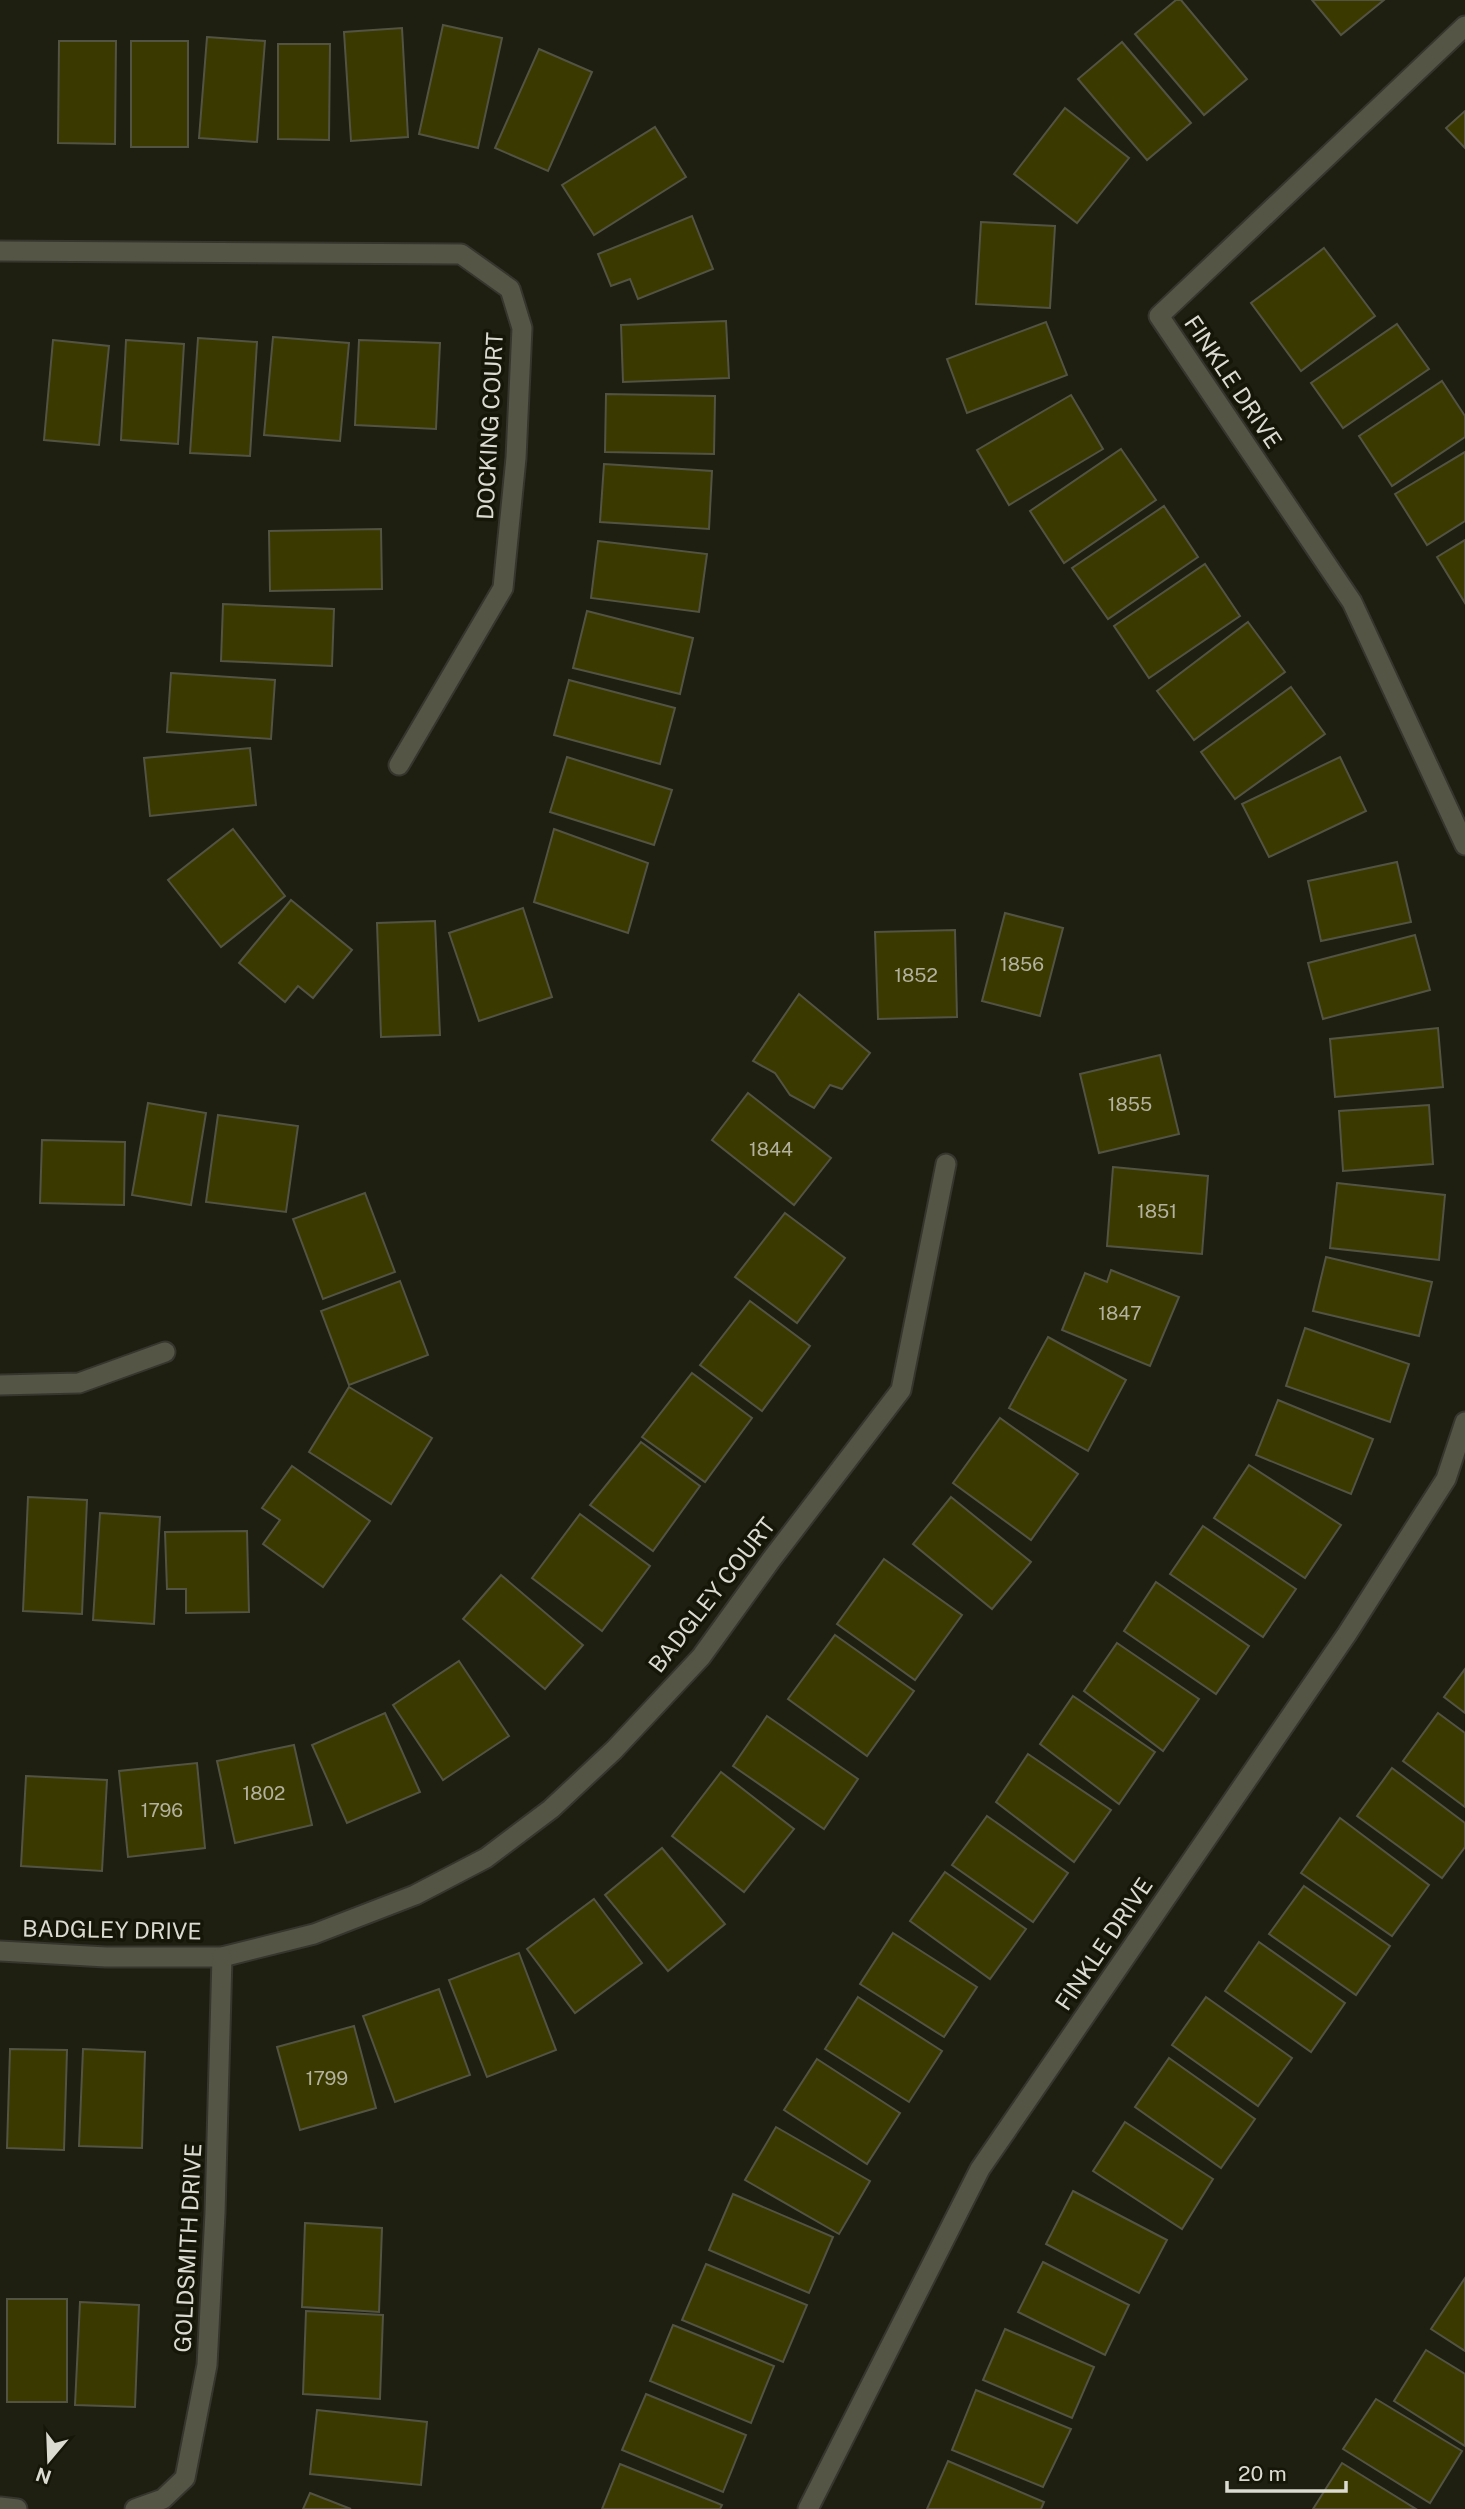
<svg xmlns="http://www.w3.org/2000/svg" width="1465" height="2509" font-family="'Public Sans',sans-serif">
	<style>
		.building { fill: #3a3900; stroke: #535344; stroke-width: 2 }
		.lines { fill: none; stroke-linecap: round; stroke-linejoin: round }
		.minor-casing { stroke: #36362f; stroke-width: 23 }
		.minor { stroke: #555546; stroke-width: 19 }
		.labels { text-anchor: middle; stroke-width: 7; stroke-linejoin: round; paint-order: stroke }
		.number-label { font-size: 19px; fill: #b3b29e }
		.street-label { font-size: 23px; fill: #dbdbd2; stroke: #151508 }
	</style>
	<rect width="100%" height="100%" fill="#1e1e11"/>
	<g class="building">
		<path d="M1176,0H1181L1247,79L1204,115L1135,34Z"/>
		<path d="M1312,0H1384L1341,35Z"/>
		<path d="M443,25L502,38L478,148L419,134Z"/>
		<path d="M402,28L408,137L351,141L344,32Z"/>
		<path d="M207,37L265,41L257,142L199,138Z"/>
		<path d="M59,41H116L115,144L58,143Z"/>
		<rect x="131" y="41" width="57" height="106"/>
		<path d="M1122,42L1191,123L1147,160L1078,79Z"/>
		<path d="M278,44H330L329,140L278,139Z"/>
		<path d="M539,49L592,72L548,171L495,148Z"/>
		<path d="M1065,108L1129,158L1077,223L1014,174Z"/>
		<path d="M1465,111V148L1446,128Z"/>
		<path d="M655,127L686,177L594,235L562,185Z"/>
		<path d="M692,216L713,269L638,299L630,279L611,286L598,254Z"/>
		<path d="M981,222L1055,226L1050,308L976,304Z"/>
		<path d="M1324,248L1375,316L1301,371L1251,303Z"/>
		<path d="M726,321L729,378L623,382L621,325Z"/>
		<path d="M1046,322L1067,375L967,413L947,359Z"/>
		<path d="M1397,324L1429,369L1343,428L1311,383Z"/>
		<path d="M273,337L349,343L340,441L264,435Z"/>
		<path d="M198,338L257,342L250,456L190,453Z"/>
		<path d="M53,340L109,346L99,445L44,440Z"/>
		<path d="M126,340L184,344L178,444L121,440Z"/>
		<path d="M359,340L440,343L436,429L355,425Z"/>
		<path d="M1442,381L1465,416V437L1392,486L1359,436Z"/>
		<path d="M606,394L715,396L714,454L605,452Z"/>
		<path d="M1071,395L1103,449L1009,505L977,450Z"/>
		<path d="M1121,449L1156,500L1064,563L1030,511Z"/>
		<path d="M1465,452V521L1427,545L1395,494Z"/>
		<path d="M604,464L712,471L709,529L600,522Z"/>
		<path d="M1164,506L1198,557L1108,619L1072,568Z"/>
		<path d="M381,529L382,589L270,591L269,531Z"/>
		<path d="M1465,540V603L1437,557Z"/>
		<path d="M598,541L707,554L699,612L591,598Z"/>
		<path d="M1205,564L1240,616L1149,678L1114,626Z"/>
		<path d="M223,604L334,609L332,666L221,661Z"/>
		<path d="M587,611L693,638L680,694L573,668Z"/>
		<path d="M1248,622L1285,672L1194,740L1157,691Z"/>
		<path d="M171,673L275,680L271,739L167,732Z"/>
		<path d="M569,680L675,708L660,764L554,735Z"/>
		<path d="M1291,687L1325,734L1235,799L1201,752Z"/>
		<path d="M250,748L256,805L150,816L144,758Z"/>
		<path d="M567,757L672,790L654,845L550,812Z"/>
		<path d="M1340,757L1366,811L1269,857L1242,804Z"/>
		<path d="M233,829L285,896L221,947L168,880Z"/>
		<path d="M554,829L648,863L628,933L534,902Z"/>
		<path d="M1397,862L1411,922L1321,941L1308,881Z"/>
		<path d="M291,900L352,950L313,998L298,986L285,1002L239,963Z"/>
		<path d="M523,908L552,997L479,1021L449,933Z"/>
		<path d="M1005,913L1063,928L1040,1016L982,1001Z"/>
		<path d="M435,921L440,1035L381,1037L377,923Z"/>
		<path d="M955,930L957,1017L878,1019L875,932Z"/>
		<path d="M1415,935L1430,990L1323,1019L1308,963Z"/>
		<path d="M799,994L870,1053L842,1089L830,1085L814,1108L790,1095L775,1073L753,1061Z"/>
		<path d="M1438,1028L1443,1087L1335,1097L1330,1039Z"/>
		<path d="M1160,1055L1179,1134L1099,1153L1080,1074Z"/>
		<path d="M748,1093L831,1158L794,1205L712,1140Z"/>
		<path d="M148,1103L206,1113L191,1205L132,1195Z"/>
		<path d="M1429,1105L1433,1164L1343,1171L1339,1111Z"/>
		<path d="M218,1115L298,1126L286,1212L206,1202Z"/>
		<path d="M42,1140L125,1142L124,1205L40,1203Z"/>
		<path d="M1113,1167L1208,1176L1202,1254L1107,1246Z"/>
		<path d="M1337,1183L1445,1195L1439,1260L1330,1248Z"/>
		<path d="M365,1193L395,1272L323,1299L293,1219Z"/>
		<path d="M785,1213L845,1258L797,1323L735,1277Z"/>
		<path d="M1326,1257L1432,1282L1419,1336L1313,1311Z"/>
		<path d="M1111,1270L1179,1297L1150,1366L1062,1330L1085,1273L1107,1282Z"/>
		<path d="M400,1281L428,1355L349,1385L321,1311Z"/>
		<path d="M750,1301L810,1346L762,1411L700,1365Z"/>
		<path d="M1305,1328L1409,1364L1390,1422L1286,1386Z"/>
		<path d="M1048,1337L1126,1380L1088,1451L1009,1408Z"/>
		<path d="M692,1373L752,1418L705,1482L642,1437Z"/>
		<path d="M349,1387L432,1438L391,1504L309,1452Z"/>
		<path d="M1278,1400L1373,1439L1351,1494L1256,1455Z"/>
		<path d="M1000,1418L1078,1474L1031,1540L953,1483Z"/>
		<path d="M641,1442L700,1486L653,1551L590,1505Z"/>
		<path d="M1249,1465L1341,1525L1305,1578L1214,1518Z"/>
		<path d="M292,1466L370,1521L323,1587L263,1544L280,1520L262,1508Z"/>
		<path d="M28,1497L87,1500L82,1614L23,1611Z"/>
		<path d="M951,1497L1031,1562L992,1609L913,1544Z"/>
		<path d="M100,1513L160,1517L154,1624L93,1620Z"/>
		<path d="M580,1514L650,1566L602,1631L532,1578Z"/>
		<path d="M1203,1526L1296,1589L1263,1637L1170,1574Z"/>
		<path d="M247,1531L249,1612L186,1613V1589H167L165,1532Z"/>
		<path d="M884,1559L962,1615L915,1680L837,1624Z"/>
		<path d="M501,1575L583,1645L545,1689L463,1619Z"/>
		<path d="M1156,1582L1249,1646L1216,1694L1124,1631Z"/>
		<path d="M835,1635L914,1691L867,1756L788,1699Z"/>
		<path d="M1117,1643L1199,1699L1163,1751L1084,1691Z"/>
		<path d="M459,1661L509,1736L443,1780L393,1705Z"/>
		<path d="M1465,1669V1713L1444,1697Z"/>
		<path d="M1073,1696L1155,1752L1119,1804L1040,1744Z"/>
		<path d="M385,1713L420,1792L347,1823L312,1745Z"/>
		<path d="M1438,1713L1465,1733V1807L1403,1761Z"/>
		<path d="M767,1716L858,1779L824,1829L733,1766Z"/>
		<path d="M294,1745L312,1825L235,1843L217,1761Z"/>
		<path d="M1028,1754L1111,1810L1074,1862L996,1802Z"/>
		<path d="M197,1763L205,1848L128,1857L119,1771Z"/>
		<path d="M1392,1768L1465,1823V1847L1442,1878L1357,1816Z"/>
		<path d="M721,1772L794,1829L744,1892L672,1836Z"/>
		<path d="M26,1776L107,1780L102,1871L21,1866Z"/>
		<path d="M987,1816L1068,1873L1033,1922L952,1865Z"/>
		<path d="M1340,1818L1429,1885L1392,1936L1301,1873Z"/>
		<path d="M662,1848L725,1924L668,1971L605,1895Z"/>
		<path d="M945,1872L1026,1929L990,1979L910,1921Z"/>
		<path d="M1304,1886L1390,1946L1356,1995L1269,1934Z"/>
		<path d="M594,1899L642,1963L575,2013L527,1949Z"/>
		<path d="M893,1933L977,1987L944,2037L860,1984Z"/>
		<path d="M1259,1942L1345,2003L1311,2052L1225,1991Z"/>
		<path d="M519,1953L556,2050L487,2077L449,1980Z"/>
		<path d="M439,1989L470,2075L395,2102L363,2016Z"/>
		<path d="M858,1997L942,2051L909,2102L825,2049Z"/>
		<path d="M1206,1997L1292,2058L1258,2106L1172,2045Z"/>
		<path d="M354,2026L376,2108L300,2130L277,2047Z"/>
		<path d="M10,2049L67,2050L64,2150L7,2148Z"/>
		<path d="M83,2049L145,2052L142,2148L79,2146Z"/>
		<path d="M1169,2058L1255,2119L1221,2168L1135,2107Z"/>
		<path d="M817,2059L900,2113L867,2164L784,2110Z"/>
		<path d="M1125,2122L1213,2179L1182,2229L1093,2171Z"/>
		<path d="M776,2127L870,2181L839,2234L745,2180Z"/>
		<path d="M1073,2191L1167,2240L1139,2293L1046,2244Z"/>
		<path d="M733,2194L833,2237L809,2293L709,2250Z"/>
		<path d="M305,2223L382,2228L379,2312L302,2307Z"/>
		<path d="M1043,2262L1129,2305L1105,2355L1018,2312Z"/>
		<path d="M706,2264L807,2305L783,2362L682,2320Z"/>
		<path d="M1465,2278V2351L1431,2329Z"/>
		<rect x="7" y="2299" width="60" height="103"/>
		<path d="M80,2302L139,2305L135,2407L75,2405Z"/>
		<path d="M306,2311L383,2315L380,2399L303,2394Z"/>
		<path d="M673,2325L774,2366L751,2423L650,2381Z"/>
		<path d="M1005,2329L1094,2367L1072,2418L983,2380Z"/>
		<path d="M1426,2350L1465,2374V2446L1394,2401Z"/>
		<path d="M976,2390L1071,2429L1043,2487L952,2450Z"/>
		<path d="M646,2394L746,2435L723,2492L622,2450Z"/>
		<path d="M1376,2399L1462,2451L1430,2503L1343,2449Z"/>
		<path d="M317,2410L427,2422L421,2485L310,2474Z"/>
		<path d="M948,2461L1044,2502L1041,2509H927Z"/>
		<path d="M1342,2463L1416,2509H1313Z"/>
		<path d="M620,2464L722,2505L720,2509H602Z"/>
		<path d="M310,2493L351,2509H303Z"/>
	</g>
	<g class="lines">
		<defs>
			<g id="minor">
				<path d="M1465,26L1159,316L1352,602L1465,845"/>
				<path d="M0,251L461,254L510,289L522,328L516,458L503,588L399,765"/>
				<path d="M0,1385L79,1383L165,1352"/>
				<path d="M0,1951L106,1957H222L314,1934L415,1895L486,1858L551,1809L614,1750L701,1657L771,1560L901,1390L946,1164"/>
				<path d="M0,2507L17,2509"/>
				<path d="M135,2509L163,2499L185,2478L207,2365L215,2213L222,1957"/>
				<path d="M808,2509L980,2169L1347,1634L1446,1479L1465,1422"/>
			</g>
		</defs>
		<use href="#minor" class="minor-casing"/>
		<use href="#minor" class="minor"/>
	</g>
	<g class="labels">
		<g class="number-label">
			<text x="1022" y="971">1856</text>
			<text x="916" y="982">1852</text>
			<text x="1130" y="1111">1855</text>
			<text x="771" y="1156">1844</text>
			<text x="1157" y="1218">1851</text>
			<text x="1120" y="1320">1847</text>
			<text x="264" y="1800">1802</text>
			<text x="162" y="1817">1796</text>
			<text x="327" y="2085">1799</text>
		</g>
		<g class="street-label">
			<text transform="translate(1233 382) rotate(56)" y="8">FINKLE DRIVE</text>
			<text transform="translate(490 426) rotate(-87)" y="8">DOCKING COURT</text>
			<text transform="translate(712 1595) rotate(-52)" y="8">BADGLEY COURT</text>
			<text transform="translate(112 1930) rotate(1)" y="8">BADGLEY DRIVE</text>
			<text transform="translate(1104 1944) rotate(-56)" y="8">FINKLE DRIVE</text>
			<text transform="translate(188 2248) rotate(-87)" y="8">GOLDSMITH DRIVE</text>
		</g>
	</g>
	<g transform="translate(49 2460) rotate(199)" stroke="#151508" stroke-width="5" paint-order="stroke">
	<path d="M0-5L12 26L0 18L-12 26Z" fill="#dbdbd2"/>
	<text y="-10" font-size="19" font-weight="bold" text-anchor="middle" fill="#dbdbd2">N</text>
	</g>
	<path d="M1227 2481v10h119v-10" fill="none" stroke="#dbdbd2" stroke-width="3.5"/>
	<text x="1238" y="2481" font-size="21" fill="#dbdbd2" stroke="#151508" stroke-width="5" paint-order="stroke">20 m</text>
</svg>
